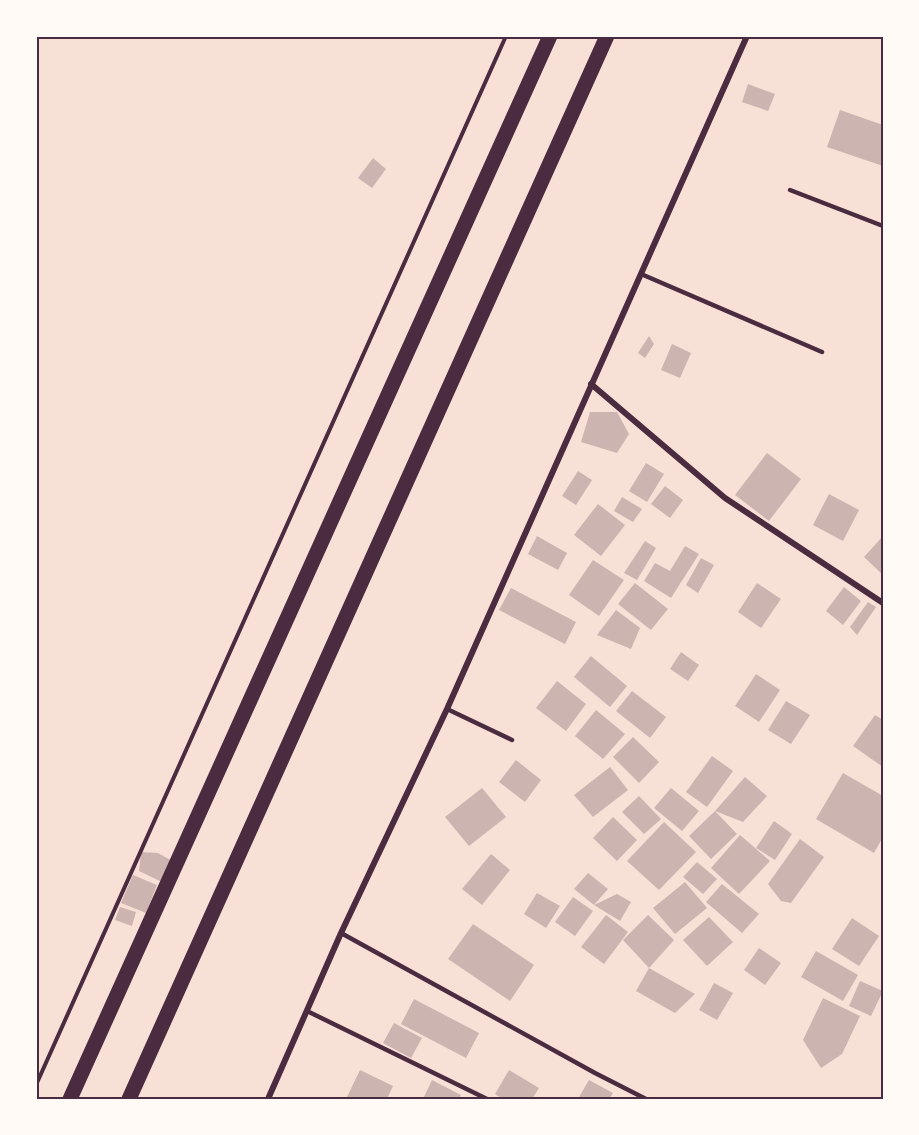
<svg xmlns="http://www.w3.org/2000/svg" width="919" height="1135" font-family="Rubik,sans-serif">
	<style>
		.building { fill: #ccb4b1 }
		.lines { fill: none; stroke-linecap: round; stroke-linejoin: round }
		.path { stroke: #4a2c40; stroke-width: 4 }
		.service { stroke: #4a2c40; stroke-width: 4.5 }
		.minor { stroke: #4a2c40; stroke-width: 6 }
		.primary { stroke: #4a2c40; stroke-width: 15 }
		.neatline { fill: none; stroke: #4a2c40; stroke-width: 2 }
	</style>
	<rect width="100%" height="100%" fill="#f7e1d7"/>
	<g class="building">
		<path d="M748,84L775,94L768,111L742,102Z"/>
		<path d="M840,110L883,125V166L827,147Z"/>
		<path d="M373,158L386,169L372,188L358,178Z"/>
		<path d="M649,336L654,344L645,358L638,353Z"/>
		<path d="M672,344L691,353L680,378L661,370Z"/>
		<path d="M590,412H617L629,434L617,453L581,442Z"/>
		<path d="M767,453L801,479L769,521L735,495Z"/>
		<path d="M646,463L664,474L647,502L629,491Z"/>
		<path d="M578,471L592,480L576,505L562,496Z"/>
		<path d="M665,486L683,500L670,518L651,504Z"/>
		<path d="M829,494L859,510L843,541L813,525Z"/>
		<path d="M622,497L642,509L633,522L614,511Z"/>
		<path d="M598,504L625,525L601,556L574,535Z"/>
		<path d="M537,536L567,553L558,570L528,554Z"/>
		<path d="M883,536V575L864,557Z"/>
		<path d="M645,541L656,548L637,580L624,573Z"/>
		<path d="M685,546L699,554L671,598L644,581L655,563L670,571Z"/>
		<path d="M701,558L714,565L698,593L686,585Z"/>
		<path d="M593,560L624,580L599,616L569,595Z"/>
		<path d="M635,583L668,609L651,630L618,604Z"/>
		<path d="M757,583L781,599L761,628L738,612Z"/>
		<path d="M844,587L861,601L843,625L826,611Z"/>
		<path d="M511,588L576,622L565,644L499,610Z"/>
		<path d="M868,602L876,607L857,635L850,627Z"/>
		<path d="M616,610L640,628L631,649L597,635Z"/>
		<path d="M681,652L699,665L688,681L670,669Z"/>
		<path d="M591,656L627,686L610,707L574,677Z"/>
		<path d="M756,674L780,690L759,722L735,706Z"/>
		<path d="M557,681L586,704L566,731L536,708Z"/>
		<path d="M632,691L666,717L650,738L616,711Z"/>
		<path d="M786,701L810,715L791,744L768,730Z"/>
		<path d="M596,710L625,734L603,759L575,736Z"/>
		<path d="M875,715L883,720V767L853,746Z"/>
		<path d="M633,737L659,762L639,783L613,757Z"/>
		<path d="M712,756L733,771L707,807L686,792Z"/>
		<path d="M516,760L541,780L525,802L499,782Z"/>
		<path d="M610,767L628,790L593,817L574,795Z"/>
		<path d="M843,773L883,796V837L874,853L816,819Z"/>
		<path d="M745,777L767,796L743,822L715,811L737,834L711,859L689,836L715,811Z"/>
		<path d="M482,788L506,817L469,846L445,817Z"/>
		<path d="M671,788L699,811L682,831L654,808Z"/>
		<path d="M639,796L661,819L644,834L622,812Z"/>
		<path d="M613,817L637,840L617,861L593,838Z"/>
		<path d="M774,821L792,834L775,860L756,848Z"/>
		<path d="M664,822L696,852L659,890L627,861Z"/>
		<path d="M740,835L770,861L739,894L711,868Z"/>
		<path d="M800,839L824,857L791,903L781,901L768,884Z"/>
		<path d="M141,852L158,853L174,862L164,883L139,871Z"/>
		<path d="M491,854L510,870L482,905L462,889Z"/>
		<path d="M697,862L717,879L703,894L683,877Z"/>
		<path d="M588,873L608,889L594,905L574,889Z"/>
		<path d="M133,875L157,885L146,913L121,903Z"/>
		<path d="M685,882L707,908L675,934L653,908Z"/>
		<path d="M722,884L759,914L742,933L706,902Z"/>
		<path d="M537,893L560,906L546,928L524,914Z"/>
		<path d="M617,894L631,902L620,921L594,905Z"/>
		<path d="M573,897L593,911L575,936L555,922Z"/>
		<path d="M120,907L136,912L132,926L115,920Z"/>
		<path d="M606,915L628,932L604,964L581,947Z"/>
		<path d="M648,915L674,940L649,968L623,940Z"/>
		<path d="M709,917L733,942L707,966L683,940Z"/>
		<path d="M852,918L879,936L859,966L832,949Z"/>
		<path d="M473,924L534,965L510,1001L448,959Z"/>
		<path d="M759,948L781,963L765,985L744,970Z"/>
		<path d="M816,951L858,975L843,1001L801,977Z"/>
		<path d="M649,968L695,994L675,1013L636,991Z"/>
		<path d="M860,981L883,991L871,1016L849,1006Z"/>
		<path d="M714,983L733,993L717,1020L699,1010Z"/>
		<path d="M823,998L860,1016L842,1054L821,1068L803,1040Z"/>
		<path d="M414,999L479,1033L466,1058L401,1024Z"/>
		<path d="M394,1023L422,1038L411,1058L383,1043Z"/>
		<path d="M360,1070L393,1086L387,1099H346Z"/>
		<path d="M509,1070L539,1088L532,1099H503L495,1094Z"/>
		<path d="M432,1080L461,1095L459,1099H423Z"/>
		<path d="M589,1080L613,1093L609,1099H578Z"/>
	</g>
	<g class="lines">
		<path class="path" d="M36,1085L506,36"/>
		<g class="service">
			<path d="M790,190L883,226"/>
			<path d="M641,274L822,352"/>
			<path d="M447,709L512,740"/>
			<path d="M341,933L595,1073L646,1099"/>
			<path d="M307,1011L487,1099"/>
		</g>
		<g class="minor">
			<path d="M591,384L725,498L883,603"/>
			<path d="M268,1099L341,933L447,709L747,36"/>
		</g>
		<g class="primary">
			<path d="M70,1099L550,36"/>
			<path d="M129,1099L607,36"/>
		</g>
	</g>
	<rect width="919" height="1135" fill="none" stroke="#fffaf5" stroke-width="75"/>
	<rect x="38" y="38" width="844" height="1060" class="neatline"/>
</svg>
